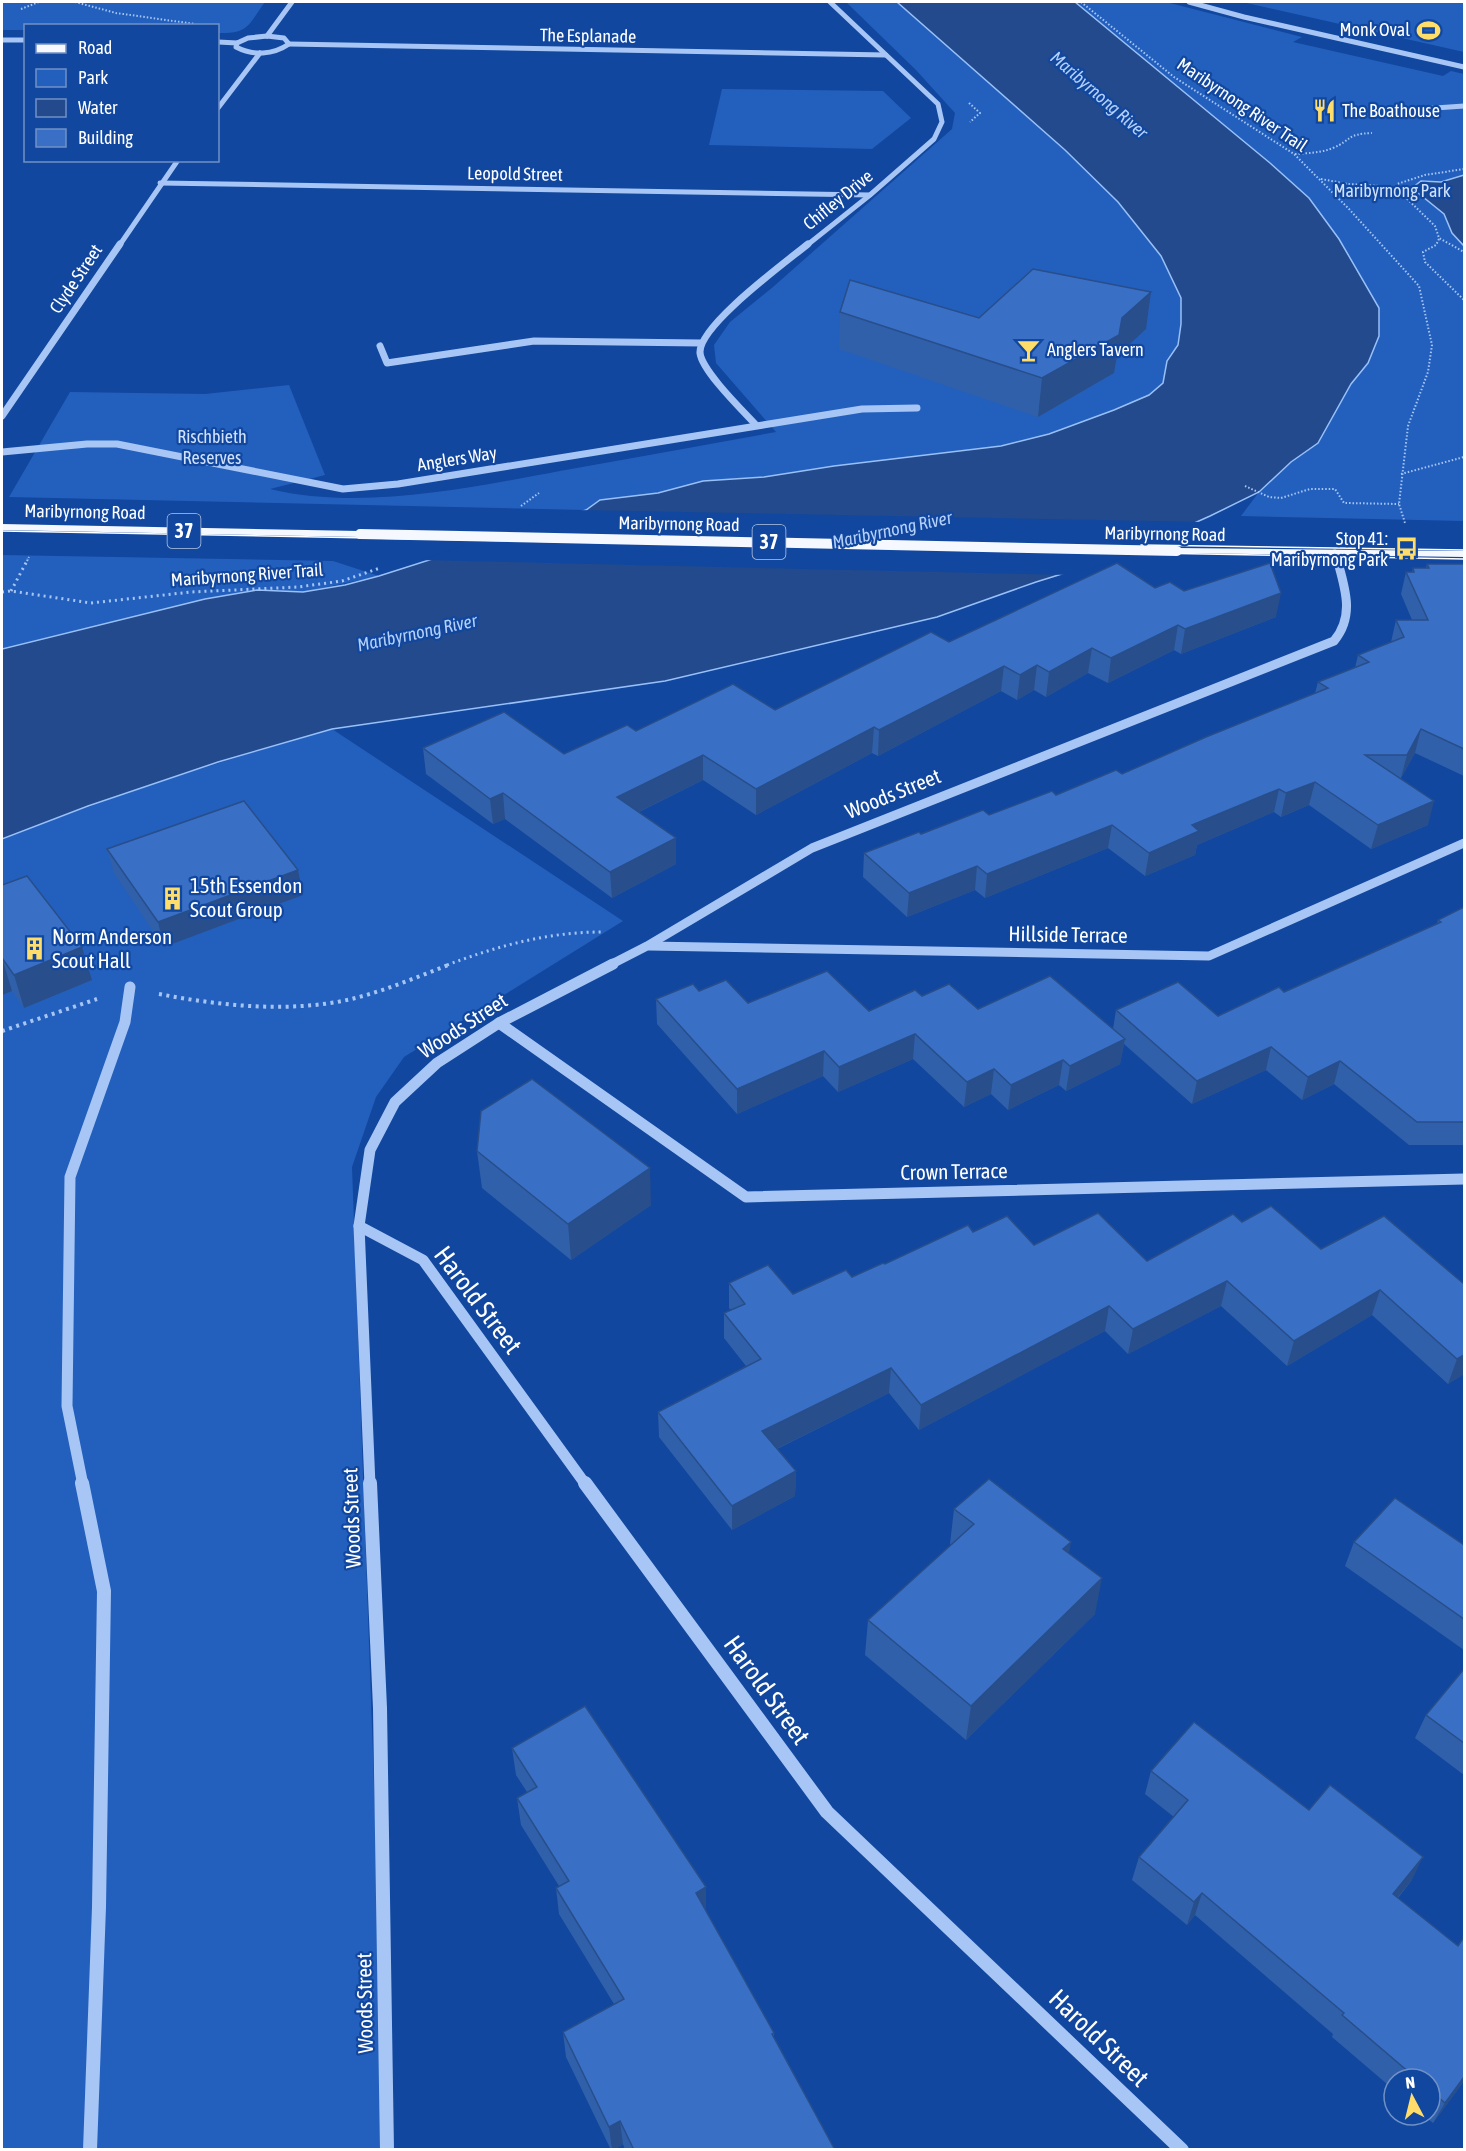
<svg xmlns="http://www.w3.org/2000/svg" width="1466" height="2151" font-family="'Asap Condensed',sans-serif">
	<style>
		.green { fill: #2360bd }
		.water { fill: #224a8c; stroke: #99c0f8; stroke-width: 1.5 }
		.pier { fill: #11479f }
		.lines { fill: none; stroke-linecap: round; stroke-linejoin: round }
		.path-far2 { stroke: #a7c6f5; stroke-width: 2; stroke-dasharray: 1.5 2; stroke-linecap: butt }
		.path-far1 { stroke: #a7c6f5; stroke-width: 3; stroke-dasharray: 2 4; stroke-linecap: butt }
		.path { stroke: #a7c6f5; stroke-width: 4; stroke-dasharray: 3 4.5; stroke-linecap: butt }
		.minor-far4 { stroke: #a7c6f5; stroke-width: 5 }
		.minor-far3 { stroke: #a7c6f5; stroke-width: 7 }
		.minor-far2 { stroke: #a7c6f5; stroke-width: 9 }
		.minor-far1 { stroke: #a7c6f5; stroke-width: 11 }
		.minor { stroke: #a7c6f5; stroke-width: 14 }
		.major { fill: #f5f8ff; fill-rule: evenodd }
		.tram { stroke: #fff; stroke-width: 1.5 }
		.path-bridge { stroke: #a7c6f5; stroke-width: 2; stroke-dasharray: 1.5 2; stroke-linecap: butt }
		.major-bridge { stroke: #f5f8ff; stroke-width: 10 }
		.wall { fill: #3160aa }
		.shaded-wall { fill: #284e8b }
		.building { fill: #3970c6; stroke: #284e8b; stroke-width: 1.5 }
		.labels { text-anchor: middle; stroke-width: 4.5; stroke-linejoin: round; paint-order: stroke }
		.far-poi-label { font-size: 18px; fill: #fff; stroke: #11479f; text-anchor: end }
		.far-street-label { font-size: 18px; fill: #fff; stroke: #11479f }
		.far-water-label { font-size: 18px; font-style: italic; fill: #b4d1fb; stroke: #11479f }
		.far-park-label { font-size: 18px; fill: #d0e2fe; stroke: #11479f }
		.shield { fill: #11479f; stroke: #b8c8e2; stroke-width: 1.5 }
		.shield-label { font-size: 20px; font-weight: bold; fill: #fff }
		.street-label { font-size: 21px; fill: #fff; stroke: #11479f }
		.poi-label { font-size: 21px; fill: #fff; stroke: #11479f; text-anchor: start }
		.near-street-label { font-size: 26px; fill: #fff; stroke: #11479f }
	</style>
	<rect width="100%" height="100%" fill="#11479f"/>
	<g class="green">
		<path d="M2,2H265C248,25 249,34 218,33V26H26L25,30H2Z"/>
		<path d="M846,2H897L1065,150L1118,202L1161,256L1181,298V324L1178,345L1167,361L1163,383L1149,395L1114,410L1049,434L1001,446L834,466L764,477L703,481L658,493L600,500L586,510L9,497L70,392L205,394L289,385L325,475L270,489C361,511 469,488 560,471C632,458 704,445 776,432L716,363L714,345L730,322L773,287L952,129L955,113L916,70Z"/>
		<path d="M1075,2H1166L1302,37L1293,42L1443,76L1451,71L1464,74V521L1241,516L1259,492L1291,462L1318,442L1351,384L1368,363L1379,336V308L1339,239L1309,198L1270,163Z"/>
		<path d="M1242,2H1464V52Z"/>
		<path d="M722,89L883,91L911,118L872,149L709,145Z"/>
		<path d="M2,555L333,561L379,576L303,592L257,590L205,599L2,649Z"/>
		<path d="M332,729L623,921L404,1057L376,1097L352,1167L387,2149L2,2150V839C110,797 220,761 332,729Z"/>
	</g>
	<g class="water">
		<path d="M897,2H1075L1270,163L1309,198L1339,239L1379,308V336L1368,363L1351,384L1318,443L1291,462L1259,492L1210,516L1123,555L1036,582L937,617L665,681L332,729L218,762L88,806L2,839V649L205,599L257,590L303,592L345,585L379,576L586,510L600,500L658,493L703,481L764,477L834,466L1001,446L1049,434L1114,410L1149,395L1163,383L1167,361L1178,345L1181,324V298L1161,256L1118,202L1065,150Z"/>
		<path d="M1464,175V246L1452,233L1444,214L1412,188L1421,181L1441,182Z"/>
	</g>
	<path class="pier" d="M576,510L1203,522L1124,558L1070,575L420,560Z"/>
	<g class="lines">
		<g class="path-far2">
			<path d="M75,2L116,13L195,24"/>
			<path d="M1081,2L1174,77L1294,154L1349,209L1419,286L1432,345L1428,372L1408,426L1399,504L1405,523"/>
			<path d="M21,9L39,2"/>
			<path d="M969,103L980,113L970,122"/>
			<path d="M1295,154C1308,153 1321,153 1333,148C1352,140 1346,134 1372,133"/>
			<path d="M1464,169L1425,175L1397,184L1398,190L1435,226L1439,238L1464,252"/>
			<path d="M1321,179L1348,184L1397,187"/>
			<path d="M1439,239L1436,245L1423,252L1425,262L1464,300"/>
			<path d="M1401,474L1464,457"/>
			<path d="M1245,486L1269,497L1281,498L1310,489H1335L1344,503L1399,504"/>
			<path d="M521,506L539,493"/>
			<path d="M27,561L29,557"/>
		</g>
		<g class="path-far1">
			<path d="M11,591L28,559"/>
			<path d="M2,592L11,591L91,603L191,592L298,587L342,581L380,568"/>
			<path d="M447,965C498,946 547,932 602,932"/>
		</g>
		<g class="path">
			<path d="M159,994C217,1005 278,1012 337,1002C376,995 414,978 451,964"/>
			<path d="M2,1031L97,999"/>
		</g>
		<g class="minor-far4">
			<path d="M1189,2L1244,17L1464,67"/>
			<path d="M267,36L284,38L289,44C273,55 253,56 236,47L237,43L248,38Z"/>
			<path d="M267,36L292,2"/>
			<path d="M2,40H26"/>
			<path d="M218,42L237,43"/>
			<path d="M289,44L886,55"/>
			<path d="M218,108L260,53"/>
			<path d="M1392,111L1464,106"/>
			<path d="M160,183L870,195"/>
			<path d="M119,246L178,160"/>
			<path d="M806,246L870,195L934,139L942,122L938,104L830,2"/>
		</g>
		<g class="minor-far3">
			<path d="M380,346L387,363L534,341L701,343"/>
			<path d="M2,416L120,244"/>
			<path d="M756,425C743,411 702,371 700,353C698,326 786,262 808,244"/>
			<path d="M2,452L87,444H117L343,489L398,484L862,409L917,408"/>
			<path d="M1335,553L1337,561"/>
		</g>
		<g class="minor-far2">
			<path d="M649,946L1209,956L1464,843"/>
			<path d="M610,965L647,946L812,848L1334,641C1355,616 1345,588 1337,559"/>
		</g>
		<g class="minor-far1">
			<path d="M499,1023L746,1197L1464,1179"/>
			<path d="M359,1226L423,1260L586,1485"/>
			<path d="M83,1485L67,1406L70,1177L125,1022L130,987"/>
			<path d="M370,1485L359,1226L370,1150L395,1102L437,1063L499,1023L613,964"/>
		</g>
		<g class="minor">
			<path d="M82,1483L104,1591L99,1907L90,2150"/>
			<path d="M370,1483L380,1708L387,2150"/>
			<path d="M585,1483L827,1812L1182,2150"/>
		</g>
		<g class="major">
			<path d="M2,524L360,531L365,534L360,537L2,530Z"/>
			<path d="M1177,548L1464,551V557L1173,553L1172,551Z"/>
		</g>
		<g class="tram">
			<path d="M2,531L1464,559"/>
			<path d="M1141,545L1464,550"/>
		</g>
		<path class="path-bridge" d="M1202,532H1216"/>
		<path class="major-bridge" d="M360,534L1177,551"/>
	</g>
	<g class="wall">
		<path d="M840,312L979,318L1146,329L1117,356L1114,373L1038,417L839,349Z"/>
		<path d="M1427,564H1464V776L1415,753L1401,778H1400L1428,825L1371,849L1309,805L1281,817L1274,812L1197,845L1195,855L1145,876L1108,848L985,898L975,890L907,917L863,877L864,853L921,834L989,815L1122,774L1315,693L1318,682L1355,668L1358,655L1391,642L1396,620H1412L1401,594L1406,572H1412L1413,568H1426Z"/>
		<path d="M1155,588L1184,591L1276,617L1181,654L1174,650L1108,683L1088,673L1046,697L1034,690L1017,700L1001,691L878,756L872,753L756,815L703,780L639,812L676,864L612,898L505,819L493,824L426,774L423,748L564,754L636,731L775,710L949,642Z"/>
		<path d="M107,849L298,870L303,895L164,947L114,873Z"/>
		<path d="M2,885L92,980L24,1008L12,991L2,995Z"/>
		<path d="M1464,907V1145H1409L1334,1084L1302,1100L1266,1070L1192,1104L1124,1044L1120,1064L1066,1091L1059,1085L1008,1110L991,1094L964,1107L913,1059L838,1092L823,1076L737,1114L657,1024L656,999L699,991L748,1003L869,1011L922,996L978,1009L1113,1029L1116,1010L1218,1016L1284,992L1437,924L1438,920Z"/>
		<path d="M477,1151L651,1205L571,1260L482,1188Z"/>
		<path d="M1242,1222L1321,1249L1464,1283V1374L1448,1384L1372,1315L1287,1366L1221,1306L1128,1354L1105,1331L919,1430L889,1393L777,1449L796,1471L795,1496L732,1530L659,1437L658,1412L746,1366L724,1338V1313L731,1310L729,1308V1283L793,1294L852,1277L973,1232L1034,1245L1147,1261Z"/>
		<path d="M954,1509L1069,1554L1095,1614L966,1740L865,1655L868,1620L951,1545L950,1544Z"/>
		<path d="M1354,1542L1464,1545V1650L1345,1566Z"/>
		<path d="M1464,1669V1775L1415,1738L1426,1715Z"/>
		<path d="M512,1748L706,1887V1912L774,2033V2037L835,2150H625L623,2144L614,2150H611L566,2057L563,2032L614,2004L559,1914L556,1888L559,1886L521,1825L517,1798L527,1792L516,1775Z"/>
		<path d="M1151,1771L1309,1810L1412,1880L1398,1898L1464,2081L1433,2123L1423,2115H1430V2079H1394V2090L1332,2037L1333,2034L1195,1915L1187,1925L1132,1880L1139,1857L1174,1817L1145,1794Z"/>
	</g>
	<g class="shaded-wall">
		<path d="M1151,292L1146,329L1117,356L1114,373L1038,417L1042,378L1122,318Z"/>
		<path d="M1281,593L1276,617L1181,654L1185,629Z"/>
		<path d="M1178,625L1174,650L1108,683L1111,658Z"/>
		<path d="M1092,648L1088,673L1046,697L1049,672Z"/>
		<path d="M1037,665L1034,690L1017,700L1020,675Z"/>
		<path d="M1004,666L1001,691L878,756L879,730Z"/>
		<path d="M874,727L872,753L756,815V789Z"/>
		<path d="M1421,729L1415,753L1401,778L1407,755Z"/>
		<path d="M703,755V780L618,822L617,797Z"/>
		<path d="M1315,782L1309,805L1281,817L1286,793Z"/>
		<path d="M1279,789L1274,812L1197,845L1195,855L1145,876L1149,853L1192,825Z"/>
		<path d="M503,793L505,819L493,824L490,799Z"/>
		<path d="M1434,801L1428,825L1371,849L1378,825Z"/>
		<path d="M1112,825L1108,848L985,898L987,874Z"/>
		<path d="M676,838V864L612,898L610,872Z"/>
		<path d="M977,866L975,890L907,917L909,893Z"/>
		<path d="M298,870L303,895L164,947L158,922Z"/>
		<path d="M82,947L92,980L24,1008L14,975Z"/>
		<path d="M2,958L12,991L2,995Z"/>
		<path d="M915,1034L913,1059L838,1092L839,1067Z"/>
		<path d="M1125,1039L1120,1064L1066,1091L1070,1066Z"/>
		<path d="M1271,1047L1266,1070L1192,1104L1197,1081Z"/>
		<path d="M824,1051L823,1076L737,1114V1089Z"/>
		<path d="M1063,1060L1059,1085L1008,1110L1011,1085Z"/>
		<path d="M1340,1061L1334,1084L1302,1100L1308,1077Z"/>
		<path d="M994,1069L991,1094L964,1107L967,1082Z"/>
		<path d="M650,1168L651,1205L571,1260L568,1224Z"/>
		<path d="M1227,1281L1221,1306L1128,1354L1133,1329Z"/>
		<path d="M1380,1290L1372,1315L1287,1366L1294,1341Z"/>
		<path d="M1109,1306L1105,1331L919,1430L921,1405Z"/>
		<path d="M1464,1355V1374L1448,1384L1457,1359Z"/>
		<path d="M891,1368L889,1393L762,1456V1431Z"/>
		<path d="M796,1471L795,1496L732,1530V1506Z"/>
		<path d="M1071,1542L1065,1577L1063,1549Z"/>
		<path d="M1102,1578L1095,1614L966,1740L971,1706Z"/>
		<path d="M1423,1857L1412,1880L1382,1916L1393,1894Z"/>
		<path d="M706,1887V1913L696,1893Z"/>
		<path d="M1202,1893L1195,1915L1187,1925L1194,1902Z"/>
		<path d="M1464,2077V2081L1433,2123L1445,2103Z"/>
		<path d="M620,2121L623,2144L614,2150H612L609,2127Z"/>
	</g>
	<g class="building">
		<path d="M1033,269L1151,292L1122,318L1119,335L1042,378L840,312L850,280L979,318Z"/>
		<path d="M1117,563L1155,588L1170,582L1184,591L1270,563L1281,593L1185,629L1178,625L1111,658L1092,648L1049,672L1037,665L1020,675L1004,666L879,730L874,727L756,789L703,755L617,797L676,838L610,872L503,793L490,799L423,748L504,712L564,754L627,725L636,731L733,684L775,710L931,632L949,642Z"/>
		<path d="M1427,564H1464V749L1421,729L1407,755H1365L1434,801L1378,825L1315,782L1286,793L1279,789L1192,825L1199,831L1149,853L1112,825L987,874L977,866L909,893L864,853L919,832L921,834L983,810L989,815L1052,791L1056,795L1116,770L1122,774L1206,737L1328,688L1318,682L1369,662L1358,655L1404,637L1396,620H1428L1406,572H1414L1413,568H1429Z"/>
		<path d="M244,801L298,870L158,922L107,849Z"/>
		<path d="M27,876L82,947L14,975L2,958V885Z"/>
		<path d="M1464,907V1122H1417L1340,1061L1308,1077L1271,1047L1197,1081L1116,1010L1178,982L1218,1016L1279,987L1284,992L1441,922L1438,920Z"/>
		<path d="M827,971L869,1011L915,990L922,996L949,984L978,1009L1050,976L1125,1039L1070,1066L1063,1060L1011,1085L994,1069L967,1082L915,1034L839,1067L824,1051L737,1089L656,999L693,984L699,991L726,980L748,1003Z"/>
		<path d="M532,1079L650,1168L568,1224L477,1151L481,1111Z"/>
		<path d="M1271,1206L1321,1249L1384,1216L1464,1284V1283V1355L1457,1359L1380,1290L1294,1341L1227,1281L1133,1329L1109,1306L921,1405L891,1368L762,1431L796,1471L732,1506L658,1412L761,1359L724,1313L745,1304L729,1283L768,1265L793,1294L846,1270L852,1277L883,1263L885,1264L968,1225L973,1232L1007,1216L1034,1245L1098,1213L1147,1261L1233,1214L1242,1222Z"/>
		<path d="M989,1479L1071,1542L1063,1549L1102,1578L971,1706L868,1620L974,1524L954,1509Z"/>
		<path d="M1395,1498L1464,1545V1619L1354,1542Z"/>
		<path d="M1464,1669V1743L1426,1715Z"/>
		<path d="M585,1706L706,1887L696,1893L774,2033L772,2034L835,2150H634L620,2121L609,2127L563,2032L624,1999L556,1888L569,1881L517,1798L537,1787L512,1748Z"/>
		<path d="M1194,1722L1309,1810L1330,1785L1423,1857L1393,1894L1458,1946L1464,1937V2077L1445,2103L1430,2090V2079H1417L1342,2015L1344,2013L1202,1893L1194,1902L1139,1857L1188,1800L1151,1771Z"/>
	</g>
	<defs>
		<symbol id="stadium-bare" viewBox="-9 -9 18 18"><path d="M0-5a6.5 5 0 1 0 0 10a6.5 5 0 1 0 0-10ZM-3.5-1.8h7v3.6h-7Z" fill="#ffdd6b" stroke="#11479f" stroke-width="2.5" paint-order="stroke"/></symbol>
		<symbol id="restaurant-bare" viewBox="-9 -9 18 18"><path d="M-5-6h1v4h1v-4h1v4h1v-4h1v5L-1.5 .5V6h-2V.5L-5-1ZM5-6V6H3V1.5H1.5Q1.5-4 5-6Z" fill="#ffdd6b" stroke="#11479f" stroke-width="2.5" paint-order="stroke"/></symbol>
		<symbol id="bar-bare" viewBox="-9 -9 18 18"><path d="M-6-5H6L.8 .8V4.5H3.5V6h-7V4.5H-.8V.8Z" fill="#ffdd6b" stroke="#11479f" stroke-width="2.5" paint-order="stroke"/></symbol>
		<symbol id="bus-bare" viewBox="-9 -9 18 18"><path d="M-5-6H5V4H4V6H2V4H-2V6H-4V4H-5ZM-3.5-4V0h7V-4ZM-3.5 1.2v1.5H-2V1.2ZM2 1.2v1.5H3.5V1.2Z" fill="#ffdd6b" stroke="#11479f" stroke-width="2.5" paint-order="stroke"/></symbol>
		<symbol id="building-bare" viewBox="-9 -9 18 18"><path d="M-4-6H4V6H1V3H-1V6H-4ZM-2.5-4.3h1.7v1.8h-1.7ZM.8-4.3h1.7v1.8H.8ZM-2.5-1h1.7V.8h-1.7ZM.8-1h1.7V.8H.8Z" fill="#ffdd6b" stroke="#11479f" stroke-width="2.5" paint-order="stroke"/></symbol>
	</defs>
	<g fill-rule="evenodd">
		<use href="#stadium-bare" x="1412" y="14" width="33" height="33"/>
		<use href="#restaurant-bare" x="1308" y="94" width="33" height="33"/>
		<use href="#bar-bare" x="1012" y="334" width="33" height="33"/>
		<use href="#bus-bare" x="1390" y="532" width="33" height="33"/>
		<use href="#building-bare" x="156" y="882" width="33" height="33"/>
		<use href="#building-bare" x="18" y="932" width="33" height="33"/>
	</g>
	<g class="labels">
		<g class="far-poi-label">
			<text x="1410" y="36">Monk Oval</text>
			<text x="1342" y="117" text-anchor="start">The Boathouse</text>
			<text x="1047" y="356" text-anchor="start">Anglers Tavern</text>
			<text x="1388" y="545">Stop 41:<tspan x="1388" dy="21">Maribyrnong Park</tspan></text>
		</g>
		<g class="far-street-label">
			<text transform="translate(588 36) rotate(1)" y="6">The Esplanade</text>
			<text transform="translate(1242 105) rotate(34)" y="6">Maribyrnong River Trail</text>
			<text transform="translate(515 174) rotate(1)" y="6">Leopold Street</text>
			<text transform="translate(838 200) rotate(-39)" y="6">Chifley Drive</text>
			<text transform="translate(76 279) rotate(-56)" y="6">Clyde Street</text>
			<text transform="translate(457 459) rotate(-9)" y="6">Anglers Way</text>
			<text transform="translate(85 512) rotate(1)" y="6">Maribyrnong Road</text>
			<text transform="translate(679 524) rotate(1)" y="6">Maribyrnong Road</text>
			<text transform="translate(1165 534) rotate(1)" y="6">Maribyrnong Road</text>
			<text transform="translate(247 575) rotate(-4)" y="6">Maribyrnong River Trail</text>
		</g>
		<g class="far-water-label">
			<text transform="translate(1099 95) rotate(41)" y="6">Maribyrnong River</text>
			<text transform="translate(892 530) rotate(-12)" y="6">Maribyrnong River</text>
			<text transform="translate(417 633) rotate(-12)" y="6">Maribyrnong River</text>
		</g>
		<g class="far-park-label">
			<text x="1392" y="197">Maribyrnong Park</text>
			<text x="212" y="443">Rischbieth<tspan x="212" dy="21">Reserves</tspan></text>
		</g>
		<g class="shield">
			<rect x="167.5" y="514" width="33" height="34" rx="4.5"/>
			<rect x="752.5" y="525" width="33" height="34" rx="4.5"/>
		</g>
		<g class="shield-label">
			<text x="184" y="538">37</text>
			<text x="769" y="549">37</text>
		</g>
		<g class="street-label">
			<text transform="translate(893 794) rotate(-22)" y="7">Woods Street</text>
			<text transform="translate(1068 935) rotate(1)" y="7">Hillside Terrace</text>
			<text transform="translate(463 1026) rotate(-33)" y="7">Woods Street</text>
			<text transform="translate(954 1172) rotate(-1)" y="7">Crown Terrace</text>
			<text transform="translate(352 1518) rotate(-92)" y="7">Woods Street</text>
			<text transform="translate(365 2003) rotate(-91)" y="7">Woods Street</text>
		</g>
		<g class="poi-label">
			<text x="190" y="893">15th Essendon<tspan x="190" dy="24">Scout Group</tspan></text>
			<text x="52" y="944">Norm Anderson<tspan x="52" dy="24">Scout Hall</tspan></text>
		</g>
		<g class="near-street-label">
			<text transform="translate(478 1300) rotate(53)" y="9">Harold Street</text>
			<text transform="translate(767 1690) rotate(54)" y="9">Harold Street</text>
			<text transform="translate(1099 2038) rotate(44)" y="9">Harold Street</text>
		</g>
	</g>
	<rect width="1466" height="2151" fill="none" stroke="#ffffff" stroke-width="6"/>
	<rect x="24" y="24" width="195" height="138" fill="#11479f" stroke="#7091c5" stroke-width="1.5"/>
	<rect x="36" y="44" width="30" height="9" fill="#f5f8ff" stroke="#7091c5" stroke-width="1.5"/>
	<text x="78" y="54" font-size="18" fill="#ffffff">Road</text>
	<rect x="36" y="69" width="30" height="18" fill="#2360bd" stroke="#7091c5" stroke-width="1.5"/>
	<text x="78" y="84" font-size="18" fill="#ffffff">Park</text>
	<rect x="36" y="99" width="30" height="18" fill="#224a8c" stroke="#7091c5" stroke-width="1.5"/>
	<text x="78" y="114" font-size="18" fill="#ffffff">Water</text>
	<rect x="36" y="129" width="30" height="18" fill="#3970c6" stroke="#7091c5" stroke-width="1.5"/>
	<text x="78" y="144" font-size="18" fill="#ffffff">Building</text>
	<g transform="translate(1412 2097) rotate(353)"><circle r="28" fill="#11479f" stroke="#7091c5" stroke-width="1.5"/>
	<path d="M0-4.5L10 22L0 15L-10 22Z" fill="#ffdd6b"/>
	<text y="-9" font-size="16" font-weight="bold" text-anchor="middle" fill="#ffffff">N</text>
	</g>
</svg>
